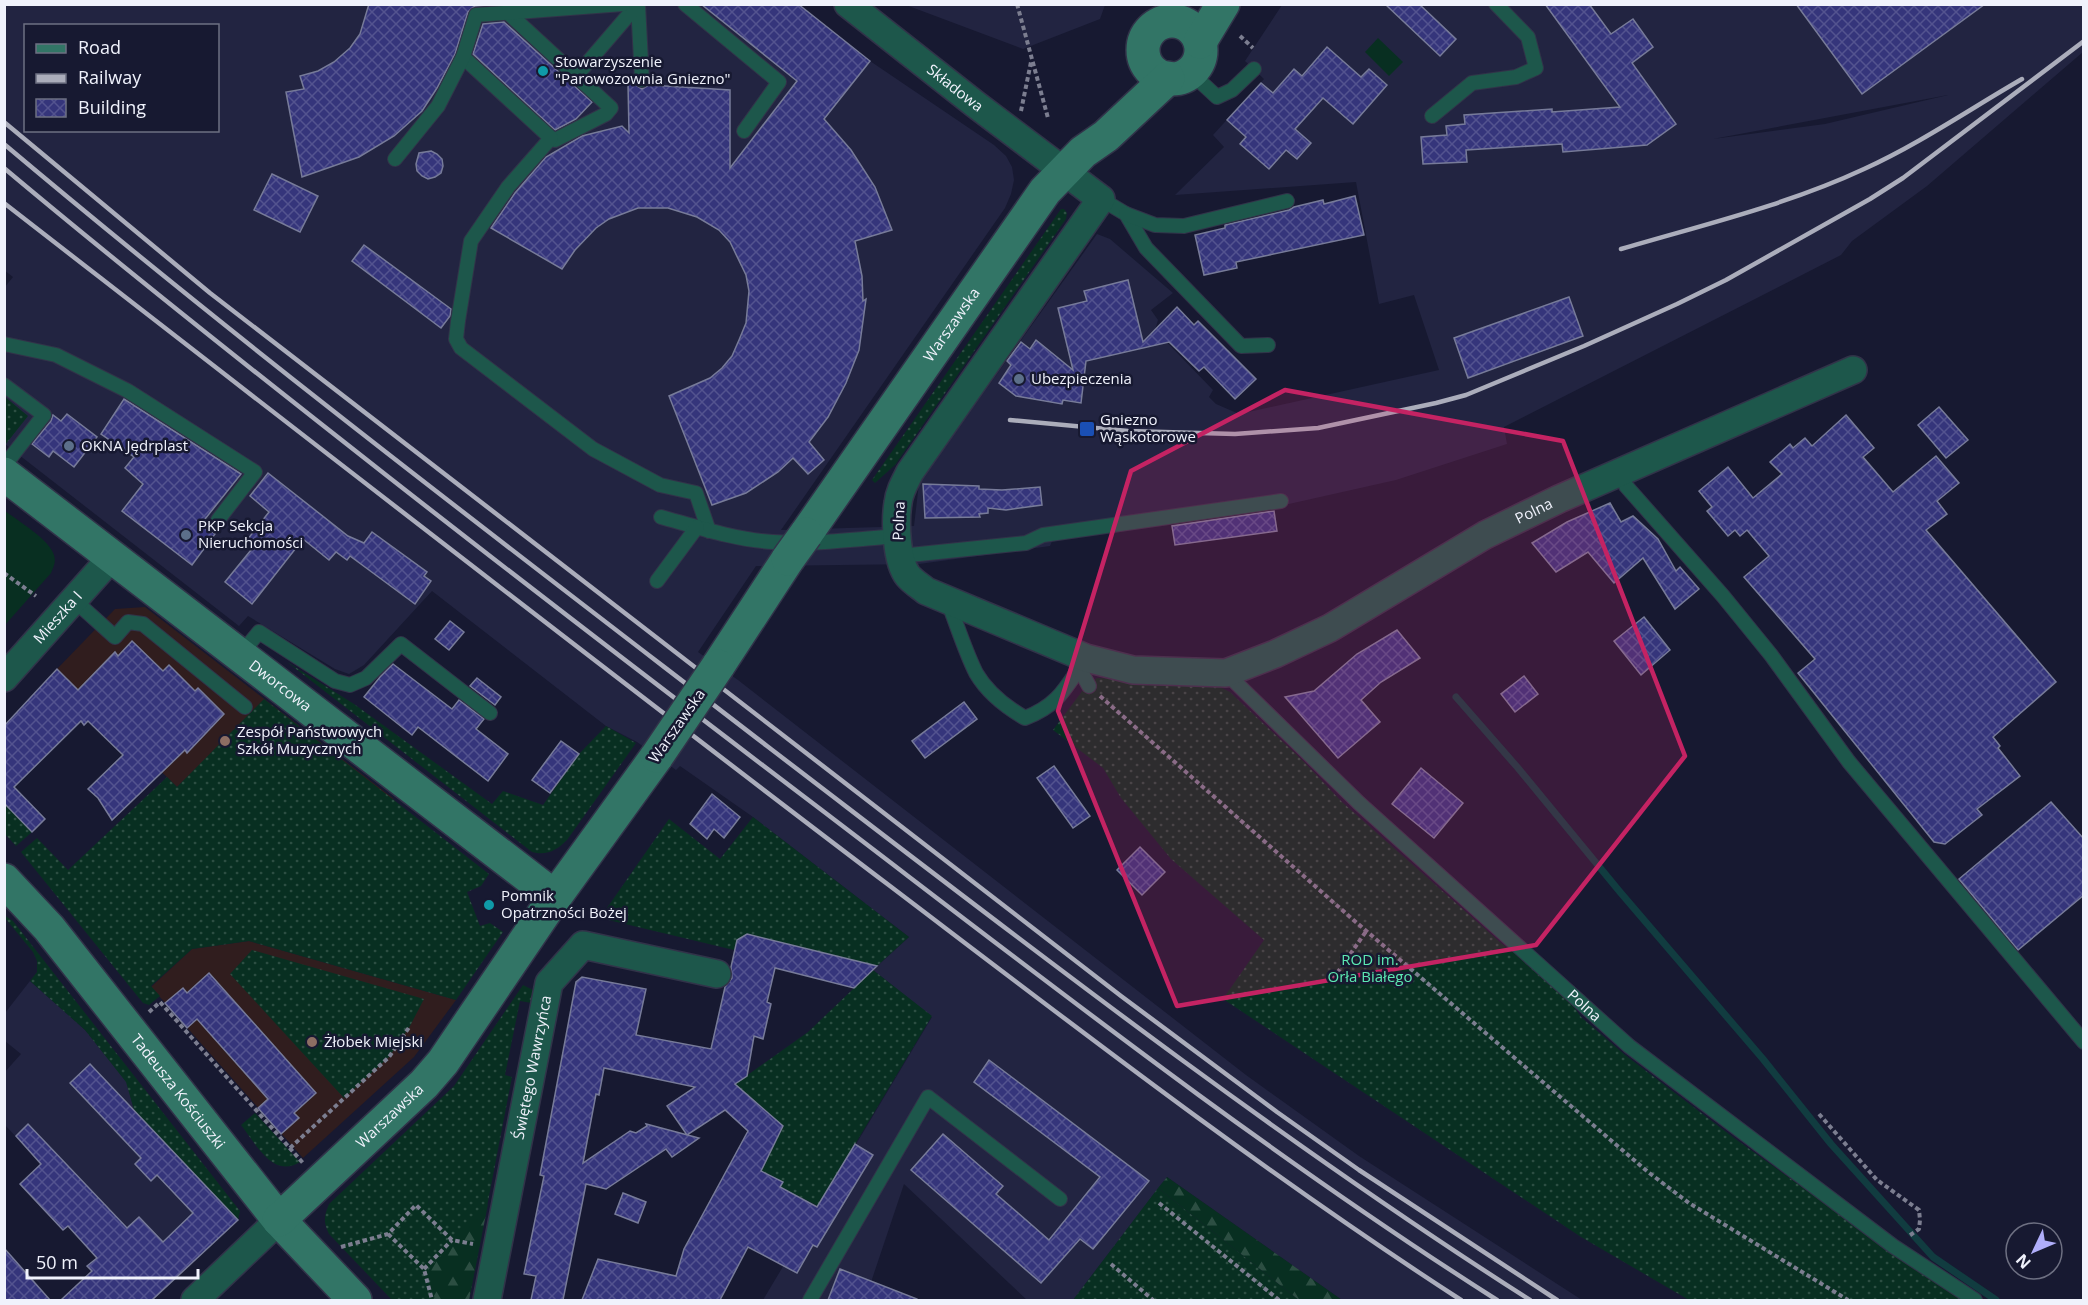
<svg xmlns="http://www.w3.org/2000/svg" width="2088" height="1305" font-family="'Open Sans',sans-serif">
	<style>
		.built { fill: #222441; fill-rule: evenodd }
		.education { fill: #301d1e }
		.grass { fill: url(#grass-dots) }
		.forest { fill: url(#forest-firs) }
		.park { fill: #082f21 }
		.lines { fill: none; stroke-linecap: round; stroke-linejoin: round }
		.stream { stroke: #113c40; stroke-width: 7 }
		.building { fill: url(#building-cross-hatch); stroke: #777b99; stroke-width: 1.5 }
		.lane-casing { stroke: #313349; stroke-width: 16 }
		.street-casing { stroke: #313349; stroke-width: 30 }
		.secondary-casing { stroke: #313349; stroke-width: 36 }
		.path { stroke: #7c7e90; stroke-width: 4; stroke-dasharray: 4.5 3; stroke-linecap: butt }
		.lane { stroke: #1d574b; stroke-width: 14 }
		.street { stroke: #1d574b; stroke-width: 27 }
		.secondary { stroke: #327566; stroke-width: 33 }
		.rail { stroke: #abadbb; stroke-width: 4.5 }
		.secondary-bridge-casing { stroke: #313349; stroke-width: 36; stroke-linecap: butt }
		.secondary-bridge { stroke: #327566; stroke-width: 33 }
		.marked { fill: #c42363; fill-opacity: 0.2; stroke: #c42363; stroke-width: 4.5; stroke-linejoin: round }
		.culture-dot { fill: #0f9aa8; stroke: #171931; stroke-width: 2 }
		.service-dot { fill: #5c6f8a; stroke: #171931; stroke-width: 2 }
		.transit-dot { fill: #1a4fb4; stroke: #171931; stroke-width: 2 }
		.education-dot { fill: #8d6e63; stroke: #171931; stroke-width: 2 }
		.labels { text-anchor: middle; stroke-width: 5; stroke-linejoin: round; paint-order: stroke }
		.poi-label { font-size: 15px; fill: #f0f2fc; stroke: #171931; text-anchor: start }
		.street-label { font-size: 15px; fill: #f0f2fc; stroke: #171931 }
		.park-label { font-size: 15px; fill: #5deab3; stroke: #171931 }
	</style>
	<defs>
		<pattern id="grass-dots" width="8" height="8" patternUnits="userSpaceOnUse" patternTransform="scale(1.5)"><rect width="8" height="8" fill="#082f21"/><path d="M2 2h.1M6 6h.1" fill="none" stroke="#2c4e42" stroke-width="1.8" stroke-linecap="round"/></pattern>
		<pattern id="forest-firs" width="22" height="20" patternUnits="userSpaceOnUse" patternTransform="scale(1.5)"><rect width="22" height="20" fill="#082f21"/><path d="M5 1l3.5 6h-7zM16 11l3.5 6h-7z" fill="#2c4e42"/></pattern>
		<pattern id="building-cross-hatch" width="8" height="8" patternUnits="userSpaceOnUse" patternTransform="scale(1.5)"><rect width="8" height="8" fill="#35357b"/><path d="M0 0l8 8M0 8l8-8" fill="none" stroke="#53538f"/></pattern>
	</defs>
	<rect width="100%" height="100%" fill="#171931"/>
	<g class="built">
		<path d="M5,5H798L870,61L994,145L1006,156L1012,167L1014,180L1011,194L1005,208L781,530L914,526L919,483L1097,234L1110,239L1173,293L1151,310L1158,320L1155,330L1213,390L1209,397L1216,404L1239,414L1439,370L1414,295L1379,304L1356,182L1175,195L1224,147L1213,135L1264,79L1245,61L1282,5H2083V52L1927,186L1852,241L1841,255L1504,427L1507,444L1396,480L1280,506L1053,539L1050,546L919,564L756,566L698,652L738,680L1246,1075L1359,1156L1582,1300H1342L1167,1177L1073,1300H1027L904,1184L865,1300H763L932,1017L873,970L909,937L753,817L680,766L676,770L637,742L606,726L432,591L364,665L349,674L335,669L248,616L239,626L5,444L4,288L13,277L4,270ZM26,26H218V130H26ZM1948,95L1825,124L1713,139Z"/>
		<path d="M906,5H1105L1100,19L1023,49Z"/>
		<path d="M30,981L85,1030L127,1082L134,1110L238,1220L161,1292L5,1125L4,1073L21,1054L5,1041V1013Z"/>
	</g>
	<g class="education">
		<path d="M145,607L394,799L195,770L177,787L57,669L115,609Z"/>
		<path d="M249,941L456,1000L414,1057L303,1158L151,987L192,949Z"/>
	</g>
	<g class="grass">
		<path d="M1061,209H1064L1067,213L1066,219L895,465L875,483L872,480Z"/>
		<path d="M5,397L28,416L5,445L4,444Z"/>
		<path d="M287,662L354,704L492,804L503,791L543,805L579,754L606,726L636,743L567,840C557,850 547,856 532,852Z"/>
		<path d="M1097,678L1212,683L1230,692L1303,761L1342,802L1502,944L1559,985L1581,1017L1625,1055L1734,1138L1841,1215L1967,1300H1689L1581,1237L1223,999L1264,940L1171,859L1121,798L1103,768L1053,730L1083,690Z"/>
		<path d="M264,699L489,874L481,886L467,892L480,926L490,923L503,932L456,1000L249,941L192,949L151,986L160,996L149,1005L143,1003L21,852L37,838L68,870L167,777L177,787Z"/>
		<path d="M4,803L32,832L16,846L5,834Z"/>
		<path d="M753,817L909,937L877,966L747,934L737,940L734,950L600,918L669,819L720,859Z"/>
		<path d="M4,915L13,921L240,1211L238,1220L134,1110L126,1082L85,1030L30,981L37,972V961L33,952L5,918Z"/>
		<path d="M252,950L424,999L410,1026L389,1057L344,1098L230,974Z"/>
		<path d="M873,970L932,1016L818,1206L780,1187L782,1181L761,1171L783,1126L735,1084L808,1032Z"/>
		<path d="M523,985L535,991L532,1003L520,1001L505,1075L512,1077L469,1300H392L329,1234C323,1222 324,1216 329,1204L454,1086Z"/>
		<path d="M255,1113L300,1162C273,1179 256,1144 241,1125Z"/>
		<path d="M1158,1188L1299,1300H1073Z"/>
	</g>
	<g class="forest">
		<path d="M1167,1177L1342,1300H1299L1158,1188Z"/>
		<path d="M488,1204L469,1300H435L428,1270Z"/>
	</g>
	<g class="park">
		<path d="M1378,38L1403,62L1389,76L1365,52Z"/>
		<path d="M5,511C17,520 50,540 54,555C56,562 54,566 51,573L5,625Z"/>
	</g>
	<g class="lines">
		<path class="stream" d="M1456,697L1518,768L1620,892L1763,1059L1831,1144L1933,1257L1996,1300"/>
	</g>
	<g class="building">
		<path d="M369,4L490,5L475,6L468,12L455,54L437,88L422,111L394,136L359,157L302,177L286,92L304,89L300,76L318,71L334,62L350,48L360,34Z"/>
		<path d="M701,4H798L870,61L824,119L851,150L875,187L892,230L855,241L862,276L863,301L866,299L859,350L846,383L828,417L809,442L824,460L808,474L793,458L778,472L746,493L712,505L669,396L710,378L722,368L732,356L739,340L746,323L749,291L746,275L730,242L719,230L697,217L668,208H638L609,219L596,228L575,250L562,269L491,228L515,193L546,157L582,136L622,126L629,133L628,84H634L642,89L649,85L730,90V168L797,81Z"/>
		<path d="M1385,4H1419L1456,39L1440,56Z"/>
		<path d="M1545,4H1589L1611,34L1633,19L1653,47L1632,63L1676,124L1647,145L1563,152L1562,144L1466,150L1467,162L1423,164L1421,137L1447,135L1446,126L1465,124L1464,115L1552,109V112L1620,107Z"/>
		<path d="M1796,4H1985L1862,94Z"/>
		<path d="M504,22L592,102L576,119L555,130L473,54L483,24Z"/>
		<path d="M1327,47L1361,77L1369,69L1387,85L1353,124L1323,98L1295,129L1311,143L1297,159L1286,150L1269,169L1240,144L1246,137L1227,120L1261,83L1273,93L1294,69L1302,76Z"/>
		<path d="M431,151L437,154L442,159L443,166L441,173L435,177L428,179L422,176L417,171L416,164L419,153Z"/>
		<path d="M272,174L318,196L300,232L254,210Z"/>
		<path d="M1355,196L1364,235L1236,262L1237,268L1204,275L1195,235L1225,228V225L1289,210L1294,207L1323,200L1324,204Z"/>
		<path d="M364,245L451,309L450,316L441,328L352,261Z"/>
		<path d="M1128,280L1143,342L1177,307L1194,325L1198,321L1256,379L1235,399L1204,367L1199,371L1169,342L1086,361L1081,403L1063,400L1062,404L1016,396L999,383L1011,365L1007,361L1021,342L1030,349L1036,340L1073,370L1058,308L1087,301L1084,291Z"/>
		<path d="M1569,297L1583,336L1468,378L1454,338Z"/>
		<path d="M124,399L241,474L201,524L215,534L192,565L122,511L143,484L125,468L134,457L101,434Z"/>
		<path d="M1939,407L1968,440L1946,458L1918,425Z"/>
		<path d="M67,414L97,437L74,467L53,451L49,457L32,444L51,421L53,415L61,421Z"/>
		<path d="M1846,415L1874,448L1863,457L1893,492L1936,456L1959,483L1937,501L1947,514L1926,530L2056,682L1993,737L2000,746L1998,748L2020,776L1977,809L1982,815L1945,844L1934,842L1798,673L1815,659L1744,577L1769,556L1747,530L1740,536L1735,530L1728,536L1707,511L1712,507L1699,491L1728,467L1753,498L1782,474L1770,462L1790,444L1793,448L1805,438L1812,446Z"/>
		<path d="M268,473L348,536L364,543L372,532L427,572L424,576L431,581L415,604L350,556L347,560L336,552L329,560L303,539L252,604L225,582L251,550L244,544L269,512L250,496Z"/>
		<path d="M923,484L979,486V489L1002,490L1040,487L1042,505L1006,510L988,508V513L979,514L980,517L925,518Z"/>
		<path d="M1610,503L1621,522L1633,516L1658,539L1676,571L1680,567L1699,589L1675,609L1643,558L1614,583L1588,552L1556,572L1532,543L1567,522Z"/>
		<path d="M1274,511L1277,531L1175,545L1172,526Z"/>
		<path d="M1644,617L1670,650L1641,675L1614,641Z"/>
		<path d="M450,621L464,632L449,650L435,639Z"/>
		<path d="M1397,630L1420,658L1381,682L1361,700L1380,722L1338,758L1285,697L1314,691L1357,654Z"/>
		<path d="M132,641L163,671L169,665L195,691L198,688L224,714L187,753L185,750L112,820L98,798L88,789L123,755L88,721L84,725L81,721L14,787L45,819L32,832L4,803V726L57,669L78,690L115,652L118,656Z"/>
		<path d="M393,664L452,709L459,700L484,719L476,729L508,754L488,781L418,727L412,735L364,697L380,677Z"/>
		<path d="M1524,676L1538,694L1515,712L1501,694Z"/>
		<path d="M477,678L501,697L495,705L470,686Z"/>
		<path d="M964,702L977,719L925,758L912,741Z"/>
		<path d="M561,741L579,754L550,793L532,780Z"/>
		<path d="M1054,766L1090,816L1073,828L1037,778Z"/>
		<path d="M1421,768L1463,803L1434,838L1392,804Z"/>
		<path d="M712,794L740,817L724,838L714,829L707,839L690,824Z"/>
		<path d="M2051,802L2084,839V895L2018,950L1959,879Z"/>
		<path d="M1140,847L1165,872L1142,895L1117,870Z"/>
		<path d="M747,934L877,966L854,988L775,968L767,1002L771,1004L763,1039L754,1036L747,1076L735,1084L783,1126L761,1171L783,1182L780,1187L817,1207L855,1144L873,1155L817,1247L813,1245L797,1273L748,1247L720,1300H582L598,1259L676,1276L684,1249L748,1131L725,1110L687,1135L667,1106L695,1087L604,1068L599,1095L596,1094L583,1163L630,1131L636,1133L647,1126L646,1124L699,1138L672,1157L666,1149L606,1189L586,1184L563,1300H531L536,1276L524,1274L544,1176L540,1175L576,982L582,977L646,989L636,1035L711,1049L725,987L732,978L731,967L737,940Z"/>
		<path d="M209,973L316,1093L294,1113L299,1118L281,1134L258,1108L268,1099L197,1019L187,1028L165,1003L183,988L187,993Z"/>
		<path d="M989,1060L1149,1181L1093,1249L1080,1239L1041,1283L911,1170L943,1134L1003,1186L996,1194L1049,1240L1100,1177L974,1082Z"/>
		<path d="M90,1064L238,1220L152,1300H61L92,1271L87,1266L97,1258L68,1226L63,1230L20,1184L41,1164L16,1136L28,1124L127,1228L139,1217L163,1242L193,1213L157,1175L151,1181L135,1164L141,1158L70,1083Z"/>
		<path d="M623,1193L646,1202L638,1223L615,1214Z"/>
		<path d="M4,1248L50,1300H4Z"/>
		<path d="M840,1269L917,1299V1300H828Z"/>
	</g>
	<g class="lines">
		<defs>
			<g id="lane">
				<path d="M638,4L642,80"/>
				<path d="M685,4L779,82L744,131"/>
				<path d="M507,12L611,108L606,114L555,140L551,138"/>
				<path d="M463,57L551,138L508,187L471,241L458,321L456,339L461,348L593,449L660,485L696,493L709,531"/>
				<path d="M1190,72L1217,97L1232,90L1254,69"/>
				<path d="M577,75L638,4"/>
				<path d="M1432,116L1472,83L1516,77L1536,68L1528,37L1496,4"/>
				<path d="M395,159L438,106L463,57L476,15L623,4"/>
				<path d="M1101,199L1126,214L1146,248L1241,346L1268,345"/>
				<path d="M1126,214L1155,225L1184,226L1287,201"/>
				<path d="M4,344L56,355L128,391L255,472L218,520"/>
				<path d="M4,385L44,415L4,466"/>
				<path d="M1621,472L1626,486L1723,596L1771,655L1849,762L2084,1042"/>
				<path d="M661,517C697,527 736,540 773,542C815,545 857,539 898,536"/>
				<path d="M900,556L1026,543L1043,535L1281,501"/>
				<path d="M657,581L697,527"/>
				<path d="M74,600L115,637L128,622L143,624L245,707"/>
				<path d="M948,602C957,625 965,651 976,673C987,692 1006,707 1025,718C1059,705 1066,687 1086,658"/>
				<path d="M240,655L259,632L335,681L350,685L366,678L401,644L490,713"/>
				<path d="M1079,668L1089,686"/>
				<path id="s1" d="M1226,673L1359,803L1629,1046L1893,1246L1975,1300"/>
				<path d="M810,1300L928,1097L1060,1199"/>
			</g>
			<g id="street">
				<path id="s2" d="M848,4L975,104L1101,199L910,472C905,482 899,492 898,503C895,521 896,561 908,576C913,582 920,586 926,591L1086,658L1133,670L1226,673L1275,654L1330,628L1485,535L1559,499L1853,370"/>
				<path id="s3" d="M4,678L112,557"/>
				<path d="M195,1300L279,1220"/>
				<path id="s4" d="M487,1300L549,983L583,945L717,974"/>
			</g>
			<g id="secondary">
				<circle cx="1172" cy="50" r="29"/>
				<path d="M1200,42L1223,4"/>
				<path id="s5" d="M4,474L555,897"/>
				<path id="s6" d="M806,534L1045,191L1083,152L1106,136L1168,78"/>
				<path d="M718,666L788,559"/>
				<path id="s7" d="M4,880L49,928L279,1220L355,1300"/>
				<path id="s8" d="M279,1220L424,1084L443,1062L555,897L657,756"/>
			</g>
		</defs>
		<use href="#lane" class="lane-casing"/>
		<use href="#street" class="street-casing"/>
		<use href="#secondary" class="secondary-casing"/>
		<g class="path">
			<path d="M1017,4L1048,118"/>
			<path d="M1240,36L1253,48"/>
			<path d="M1021,111L1031,62"/>
			<path d="M4,573L36,596"/>
			<path d="M1100,696L1350,917L1648,1172L1689,1203L1848,1300"/>
			<path d="M1333,979L1367,930"/>
			<path d="M149,1012L160,1002L303,1163"/>
			<path d="M1819,1114L1877,1180L1919,1210L1920,1220L1919,1229L1909,1236"/>
			<path d="M290,1148L389,1057L410,1026"/>
			<path d="M1159,1203L1279,1300"/>
			<path d="M388,1234L424,1269L432,1300"/>
			<path d="M341,1247L388,1234L416,1205L452,1240L473,1244"/>
			<path d="M1111,1264L1153,1300"/>
			<path d="M424,1269L452,1240"/>
		</g>
		<use href="#lane" class="lane"/>
		<use href="#street" class="street"/>
		<use href="#secondary" class="secondary"/>
		<g class="rail">
			<path d="M4,122L210,293L1121,996L1277,1112L1359,1170L1557,1300"/>
			<path d="M4,144C252,353 511,549 767,746C1017,937 1265,1131 1530,1300"/>
			<path d="M4,168C129,273 257,374 386,475C529,587 674,698 819,808C1041,977 1261,1150 1497,1300"/>
			<path d="M4,203C299,432 593,661 890,886C1077,1028 1263,1172 1461,1300"/>
			<path d="M1621,249C1702,225 1787,205 1864,169C1919,144 1970,109 2022,79"/>
			<path d="M1010,420L1128,431L1235,434L1318,428L1436,403L1466,395L1584,346L1677,304L1726,280L1870,199L1903,178L2084,41"/>
		</g>
		<defs>
			<g id="secondary-bridge">
				<path d="M788,559L806,534"/>
				<path d="M657,756L718,666"/>
			</g>
		</defs>
		<use href="#secondary-bridge" class="secondary-bridge-casing"/>
		<use href="#secondary-bridge" class="secondary-bridge"/>
	</g>
	<path class="marked" d="M1285,390L1563,441L1685,756L1536,945L1177,1006L1058,711L1131,471Z"/>
	<g class="culture-dot">
		<circle cx="543" cy="71" r="6"/>
		<circle cx="489" cy="905" r="6"/>
	</g>
	<g class="service-dot">
		<circle cx="1019" cy="379" r="6"/>
		<circle cx="69" cy="446" r="6"/>
		<circle cx="186" cy="535" r="6"/>
	</g>
	<rect class="transit-dot" x="1079" y="421" width="16" height="16" rx="3"/>
	<g class="education-dot">
		<circle cx="225" cy="741" r="6"/>
		<circle cx="312" cy="1042" r="6"/>
	</g>
	<g class="labels">
		<g class="poi-label">
			<text x="555" y="67">Stowarzyszenie<tspan x="555" dy="17">"Parowozownia Gniezno"</tspan></text>
			<text x="1031" y="384">Ubezpieczenia</text>
			<text x="1100" y="425">Gniezno<tspan x="1100" dy="17">Wąskotorowe</tspan></text>
			<text x="81" y="451">OKNA Jędrplast</text>
			<text x="198" y="531">PKP Sekcja<tspan x="198" dy="17">Nieruchomości</tspan></text>
			<text x="237" y="737">Zespół Państwowych<tspan x="237" dy="17">Szkół Muzycznych</tspan></text>
			<text x="501" y="901">Pomnik<tspan x="501" dy="17">Opatrzności Bożej</tspan></text>
			<text x="324" y="1047">Żłobek Miejski</text>
		</g>
		<g class="street-label">
			<text dy="5" stroke="none"><textPath href="#s2" startOffset="136">Składowa</textPath></text>
			<text dy="5" stroke="none"><textPath href="#s6" startOffset="255">Warszawska</textPath></text>
			<text dy="5" stroke="none"><textPath href="#s2" startOffset="1448">Polna</textPath></text>
			<text transform="translate(899 521) rotate(-88)" y="5">Polna</text>
			<text dy="5" stroke="none"><textPath href="#s3" startOffset="81">Mieszka I</textPath></text>
			<text dy="5" stroke="none"><textPath href="#s5" startOffset="348">Dworcowa</textPath></text>
			<text transform="translate(677 726) rotate(-55)" y="5">Warszawska</text>
			<text dy="5" stroke="none"><textPath href="#s1" startOffset="489">Polna</textPath></text>
			<text dy="5" stroke="none"><textPath href="#s4" startOffset="237">Świętego Wawrzyńca</textPath></text>
			<text dy="5" stroke="none"><textPath href="#s7" startOffset="274">Tadeusza Kościuszki</textPath></text>
			<text dy="5" stroke="none"><textPath href="#s8" startOffset="152">Warszawska</textPath></text>
		</g>
		<g class="park-label">
			<text x="1370" y="965">ROD im.<tspan x="1370" dy="17">Orła Białego</tspan></text>
		</g>
	</g>
	<rect width="2088" height="1305" fill="none" stroke="#f0f2fc" stroke-width="12"/>
	<rect x="24" y="24" width="195" height="108" fill="#171931" stroke="#6e7082" stroke-width="1.5"/>
	<rect x="36" y="44" width="30" height="9" fill="#327566" stroke="#6e7082" stroke-width="1.5"/>
	<text x="78" y="54" font-size="18" fill="#f0f2fc">Road</text>
	<rect x="36" y="74" width="30" height="9" fill="#abadbb" stroke="#6e7082" stroke-width="1.5"/>
	<text x="78" y="84" font-size="18" fill="#f0f2fc">Railway</text>
	<rect x="36" y="99" width="30" height="18" fill="url(#building-cross-hatch)" stroke="#6e7082" stroke-width="1.5"/>
	<text x="78" y="114" font-size="18" fill="#f0f2fc">Building</text>
	<g transform="translate(2034 1251) rotate(226)"><circle r="28" fill="#171931" stroke="#6e7082" stroke-width="1.5"/>
	<path d="M0-4.5L10 22L0 15L-10 22Z" fill="#b0aefa"/>
	<text y="-9" font-size="16" font-weight="bold" text-anchor="middle" fill="#f0f2fc">N</text>
	</g>
	<path d="M27 1269v9h171v-9" fill="none" stroke="#f0f2fc" stroke-width="3"/>
	<text x="36" y="1269" font-size="18" fill="#f0f2fc" stroke="#171931" stroke-width="4.5" paint-order="stroke">50 m</text>
</svg>
